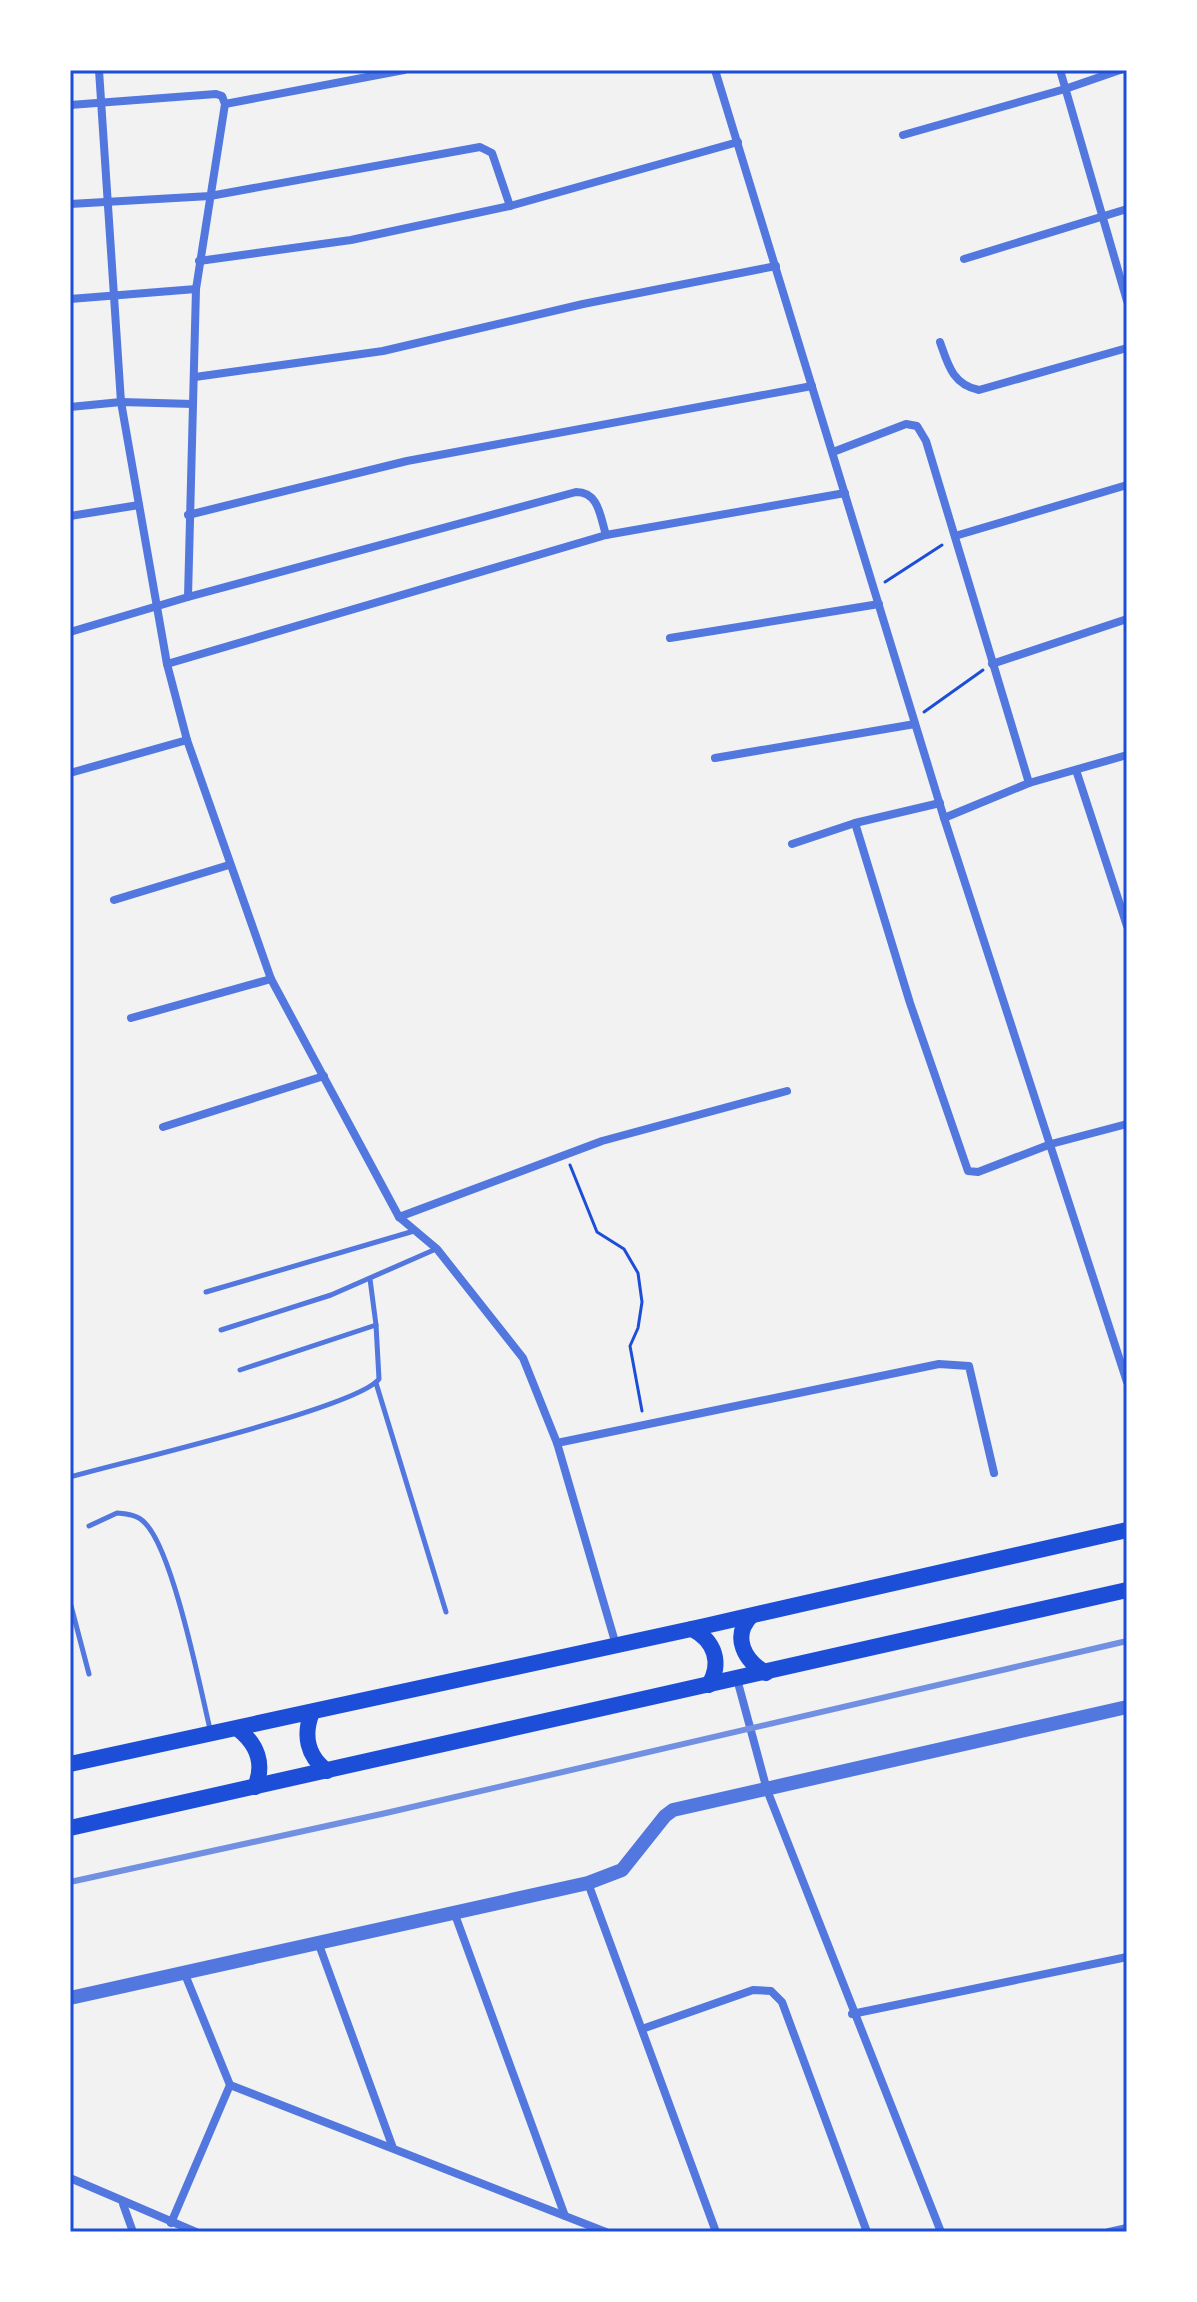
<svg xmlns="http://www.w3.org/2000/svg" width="1197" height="2302" font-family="Ubuntu,sans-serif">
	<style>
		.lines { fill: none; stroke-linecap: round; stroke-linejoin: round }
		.path { stroke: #1d4ed8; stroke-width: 3 }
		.service { stroke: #5277de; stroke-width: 5 }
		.minor { stroke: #5277de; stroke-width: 8 }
		.tertiary { stroke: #5277de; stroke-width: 14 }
		.secondary { stroke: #1d4ed8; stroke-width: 16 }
		.rail { stroke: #7290e2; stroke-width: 6 }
		.neatline { fill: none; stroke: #1d4ed8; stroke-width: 3 }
	</style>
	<rect width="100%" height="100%" fill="#f2f2f2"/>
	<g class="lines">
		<g class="path">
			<path d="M885,582L942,545"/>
			<path d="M924,712L983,670"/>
			<path d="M570,1165L597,1232L624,1249L638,1273L642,1302L638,1328L630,1346L642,1411"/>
		</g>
		<g class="service">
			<path d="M206,1292L414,1231"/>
			<path d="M221,1330L331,1295L436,1249"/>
			<path d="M240,1370L376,1325L370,1279"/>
			<path d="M376,1383L446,1612"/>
			<path d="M70,1477C119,1463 357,1408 379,1379L376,1325"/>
			<path d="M89,1526L117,1513C128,1514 138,1515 145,1523C173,1551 200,1687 210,1729"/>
			<path d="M70,1602L89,1674"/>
		</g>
		<g class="minor">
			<path d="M99,70L121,402L167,664L187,740L271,979L399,1217L437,1249L523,1358L557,1443L616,1645"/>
			<path d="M715,70L944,818L1127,1382"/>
			<path d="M1060,70L1127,301"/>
			<path d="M225,104L404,70"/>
			<path d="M70,105L216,94L222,96L225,104L196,289L188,597L70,632"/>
			<path d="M903,135L1065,89L1120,70"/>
			<path d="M70,204L210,196L480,147L492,153L510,206"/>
			<path d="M964,259L1127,209"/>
			<path d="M199,261L351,240L510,206L738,142"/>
			<path d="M70,299L196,289"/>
			<path d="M940,342C948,365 953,385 979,390L1127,348"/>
			<path d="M195,377L383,351L583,304L776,266"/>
			<path d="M70,407L121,402L193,404"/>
			<path d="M833,452L906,424L917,426L926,441L1029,783"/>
			<path d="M188,515L407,461L812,386"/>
			<path d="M70,516L139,505"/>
			<path d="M955,536L1127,485"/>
			<path d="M188,597L576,492C599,492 600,516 606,535"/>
			<path d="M670,638L879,604"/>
			<path d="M167,664L606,535L845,493"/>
			<path d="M992,664L1127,619"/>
			<path d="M715,758L915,724"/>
			<path d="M1076,770L1127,926"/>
			<path d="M70,773L187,740"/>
			<path d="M944,818L1029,783L1127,755"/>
			<path d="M855,823L910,1003L968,1171L978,1172L1051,1144L1127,1124"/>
			<path d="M792,844L855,823L940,803"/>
			<path d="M114,900L229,865"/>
			<path d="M131,1018L271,979"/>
			<path d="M163,1127L324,1076"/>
			<path d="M399,1217L602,1141L787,1091"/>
			<path d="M557,1443L939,1364L969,1366L994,1473"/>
			<path d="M737,1679L767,1790L941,2232"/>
			<path d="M588,1883L716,2232"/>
			<path d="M454,1912L565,2216"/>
			<path d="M318,1942L393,2148"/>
			<path d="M184,1972L230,2085L606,2232"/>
			<path d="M852,2014L1127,1957"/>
			<path d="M642,2029L753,1990L771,1991L782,2002L867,2232"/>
			<path d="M70,2178L196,2232"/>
			<path d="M123,2204L133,2232"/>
			<path d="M171,2223L230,2085"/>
			<path d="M1109,2232L1127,2228"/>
		</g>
		<path class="tertiary" d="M70,1998L588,1883L622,1870L665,1816L673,1810L1127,1707"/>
		<g class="secondary">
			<path d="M751,1616C731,1637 745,1661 766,1673"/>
			<path d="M692,1629C715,1641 722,1663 709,1685"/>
			<path d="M312,1712C303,1735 307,1756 327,1771"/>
			<path d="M238,1729C257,1744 265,1764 255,1787"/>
			<path d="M70,1764L705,1626L1127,1530"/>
			<path d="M70,1828L1127,1590"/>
		</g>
		<path class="rail" d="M70,1882L386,1813L1127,1641"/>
	</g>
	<rect width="1197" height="2302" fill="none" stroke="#ffffff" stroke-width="144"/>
	<rect x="72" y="72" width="1053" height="2158" class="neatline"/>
</svg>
